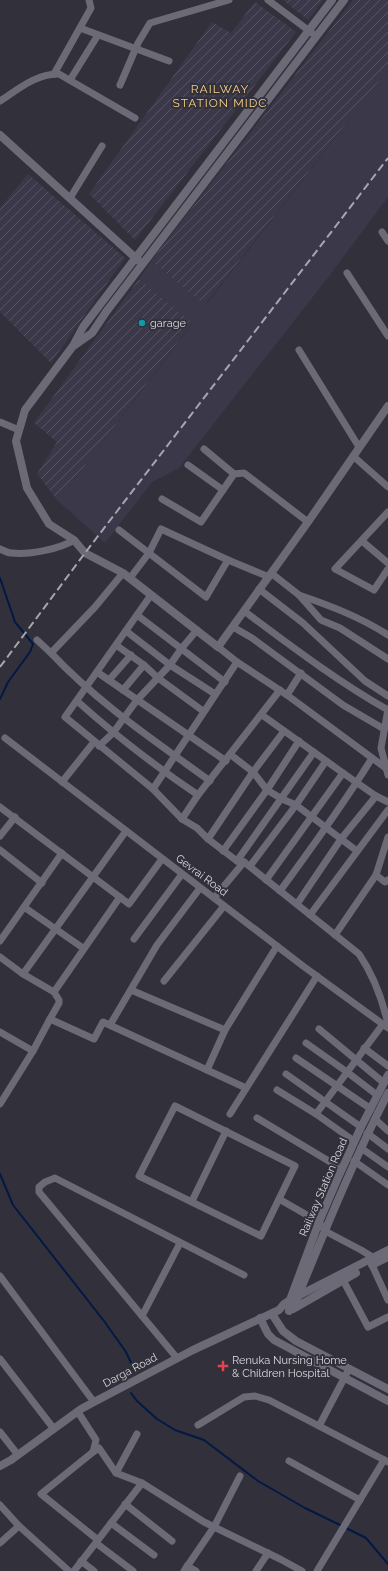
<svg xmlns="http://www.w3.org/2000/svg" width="388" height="1571" font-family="Raleway,sans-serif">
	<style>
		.built { fill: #3b3849 }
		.industrial { fill: url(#industrial-furrows) }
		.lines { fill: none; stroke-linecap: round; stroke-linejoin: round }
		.stream { stroke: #031945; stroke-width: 2 }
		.minor { stroke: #6c6a76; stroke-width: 7 }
		.tertiary { stroke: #6c6a76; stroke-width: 8 }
		.rail { stroke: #a7a6ae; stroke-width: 2; stroke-dasharray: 8 4; stroke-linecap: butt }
		.culture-dot { fill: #0f9aa8; stroke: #32303b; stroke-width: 1.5 }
		.health-dot { fill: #e0444e; stroke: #32303b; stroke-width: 1.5 }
		.labels { text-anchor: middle; stroke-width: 4; stroke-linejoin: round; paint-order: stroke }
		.poi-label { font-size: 11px; fill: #dad9e0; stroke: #32303b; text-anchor: start }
		.street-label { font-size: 11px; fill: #dad9e0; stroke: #32303b }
		.neighbourhood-label { font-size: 12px; letter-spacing: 1px; fill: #f6ce87; stroke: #32303b }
	</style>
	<defs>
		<pattern id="industrial-furrows" width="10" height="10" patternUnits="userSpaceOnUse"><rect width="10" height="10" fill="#3b3849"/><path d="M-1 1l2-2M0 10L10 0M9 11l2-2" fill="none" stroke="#575463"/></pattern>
	</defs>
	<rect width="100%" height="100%" fill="#32303b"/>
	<path class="built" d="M388,69V197L330,275L179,468L152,482L105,543L58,501L192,324L139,279L151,261L206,305Z"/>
	<g class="industrial">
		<path d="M283,0H323L308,20Z"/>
		<path d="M353,0H388V69L205,305L151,261Z"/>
		<path d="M255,2L296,32L135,240L89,194L212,22L231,33Z"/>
		<path d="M28,174L125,258L51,363L0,312V208Z"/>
		<path d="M139,279L192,323L58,501L37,474L57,442L34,423Z"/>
	</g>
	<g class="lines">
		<g class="stream">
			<path d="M0,578L15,622L33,644L30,652L8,682L0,699"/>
			<path d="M0,1174L13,1205L104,1321L126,1352L133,1367"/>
			<path d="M131,1393L137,1401L157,1419L175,1430L204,1440L258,1481L305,1508L342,1526"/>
			<path d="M346,1528L366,1538L388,1564"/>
		</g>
		<g class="minor">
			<path d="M268,0L316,36"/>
			<path d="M80,28L169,61"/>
			<path d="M54,74L91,8L89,0"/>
			<path d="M70,80L98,35"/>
			<path d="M120,85L138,43L150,23L229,0"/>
			<path d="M0,101C17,90 37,73 59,74L135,118"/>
			<path d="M70,198L102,146"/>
			<path d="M382,232L388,241"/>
			<path d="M347,273L388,336"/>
			<path d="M299,350L359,447"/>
			<path d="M0,422L19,430"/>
			<path d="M204,449L234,474"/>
			<path d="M353,456L388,487"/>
			<path d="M188,465L223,490"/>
			<path d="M162,499L201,522L234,474L244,473L308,522"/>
			<path d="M388,512L335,569L374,590L388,569"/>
			<path d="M119,530L206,597L228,560"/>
			<path d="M362,541L388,563"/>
			<path d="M0,549C4,551 8,553 12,553C29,555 60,549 74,540"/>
			<path d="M123,573L95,607L51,653C98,703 155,741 210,781"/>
			<path d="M271,573L299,595L321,620L340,628L388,659"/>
			<path d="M130,578L149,553L161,529L228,560L269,577"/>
			<path d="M259,589L303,623L365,681L388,696"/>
			<path d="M151,595L65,717L153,789L182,819L197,828L208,839L237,861L244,862L359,954C374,976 382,998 388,1024"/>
			<path d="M299,595C331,606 360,617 388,635"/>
			<path d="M244,611C291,646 337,681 388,710"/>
			<path d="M137,615L225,682"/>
			<path d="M233,627L252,638L343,705L384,729"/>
			<path d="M126,631L170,665L215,694"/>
			<path d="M37,640L51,653"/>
			<path d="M116,645L144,665L158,678L203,711"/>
			<path d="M218,647L237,662L287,695L387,769"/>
			<path d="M97,672L226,761"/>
			<path d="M109,680L131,655"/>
			<path d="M123,690L144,665"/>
			<path d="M287,695L301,673"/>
			<path d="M77,701C115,735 155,766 198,795"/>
			<path d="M388,709L381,748L388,775"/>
			<path d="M262,715L343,773L376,796L388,802"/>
			<path d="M5,738L303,966L388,1028"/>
			<path d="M99,746L113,733L137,700L170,665L181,649L197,630"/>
			<path d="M231,755L253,772L267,790L282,799L296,805L357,851"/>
			<path d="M62,782L94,742"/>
			<path d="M153,789L237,662"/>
			<path d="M0,807L129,904L162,859"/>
			<path d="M182,819L198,795L280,690"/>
			<path d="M0,836L15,817"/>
			<path d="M208,839L253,772L284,731"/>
			<path d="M0,850L42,883"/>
			<path d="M223,851L267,790L299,741"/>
			<path d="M237,861L314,752"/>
			<path d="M250,866L296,805L326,761"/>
			<path d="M376,875L385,882L388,880"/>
			<path d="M266,880L343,773"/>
			<path d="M280,891C312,847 344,804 372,758"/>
			<path d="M214,898L244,862"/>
			<path d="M297,904L341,839L376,796"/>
			<path d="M24,907L83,948"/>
			<path d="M310,915L388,810"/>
			<path d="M335,935L376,875L388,837"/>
			<path d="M134,939L182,874"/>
			<path d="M0,941L62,853"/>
			<path d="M0,957L23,974L54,992L59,1000V1003L50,1019"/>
			<path d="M23,974L126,831"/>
			<path d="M164,981L224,906"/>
			<path d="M131,990L225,1030L207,1070"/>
			<path d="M54,992L120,897"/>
			<path d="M110,1025L157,945L200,888"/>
			<path d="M319,1029L384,1083"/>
			<path d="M225,1030L277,946"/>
			<path d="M0,1032L33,1051L50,1019L94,1039L103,1022L246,1088"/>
			<path d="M306,1043L347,1072L377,1095"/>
			<path d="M364,1048L388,1066"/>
			<path d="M296,1058L371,1109"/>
			<path d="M286,1074L361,1127"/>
			<path d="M277,1090L316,1114L354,1141"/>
			<path d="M0,1104L33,1051"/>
			<path d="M175,1106L295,1166L261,1236L139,1176Z"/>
			<path d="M230,1114L317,976"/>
			<path d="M316,1114L383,1024"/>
			<path d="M257,1118L342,1169"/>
			<path d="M375,1119L388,1131"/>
			<path d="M367,1133L388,1149"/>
			<path d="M361,1148L388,1167"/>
			<path d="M354,1161L388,1185"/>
			<path d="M279,1199L319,1222L325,1231L361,1250L374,1258"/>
			<path d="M192,1201L226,1131"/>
			<path d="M372,1265L388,1300"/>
			<path d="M0,1276L94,1402"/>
			<path d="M343,1280L368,1327L388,1317"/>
			<path d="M142,1316L180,1243"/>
			<path d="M177,1358L39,1192V1187L45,1182L55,1178L244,1275"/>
			<path d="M0,1359L54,1429"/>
			<path d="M78,1412L96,1440L93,1452L99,1448L116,1473L142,1483L204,1522L280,1559L302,1571"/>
			<path d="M198,1425L244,1397L255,1396L269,1400L388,1462"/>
			<path d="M319,1426L349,1369"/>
			<path d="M0,1432L18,1455"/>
			<path d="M93,1452L41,1494L98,1540"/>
			<path d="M289,1461L360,1500"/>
			<path d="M116,1473L137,1434"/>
			<path d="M125,1504L172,1541"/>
			<path d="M0,1505L19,1526L69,1571"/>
			<path d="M111,1523L154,1555"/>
			<path d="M0,1543L19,1526"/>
			<path d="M96,1543L133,1571"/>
			<path d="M81,1561L94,1571"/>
			<path d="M187,1566L196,1571"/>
			<path d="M74,1571L142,1483"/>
			<path d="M184,1571L214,1527L240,1476"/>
			<path d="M256,1571L268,1553"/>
			<path d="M317,1571L384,1460"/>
		</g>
		<g class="tertiary">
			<path d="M332,0L83,327L73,346L25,410L16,441L27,488L49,524L74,540L85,553L123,573L218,647L308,522L388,406"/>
			<path d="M0,135L139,261"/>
			<path d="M75,345L92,333L106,312L344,0"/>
			<path d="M372,1265L388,1257"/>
			<path d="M296,1307L298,1296C326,1228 354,1159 388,1093"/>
			<path d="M293,1309L356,1273"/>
			<path d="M289,1311L290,1300L319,1222L337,1180L361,1127L388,1075"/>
			<path d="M272,1314L283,1331L296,1341L388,1389"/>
			<path d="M260,1318L268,1334L274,1340L388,1401"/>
			<path d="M0,1466L11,1460L81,1409L94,1402L193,1350L279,1310L284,1304L290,1300L388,1250"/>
		</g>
		<path class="rail" d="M0,667L85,553L388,158"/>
	</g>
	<circle class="culture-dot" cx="142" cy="323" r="4"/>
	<path class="health-dot" d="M221 1360h4v4h4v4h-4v4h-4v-4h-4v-4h4z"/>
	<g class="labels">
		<g class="poi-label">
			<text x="150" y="327">garage</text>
			<text x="232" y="1364">Renuka Nursing Home<tspan x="232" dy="13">&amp; Children Hospital</tspan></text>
		</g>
		<g class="street-label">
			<text transform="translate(202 875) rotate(37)" y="4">Gevrai Road</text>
			<text transform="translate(323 1187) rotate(-67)" y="4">Railway Station Road</text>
			<text transform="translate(130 1370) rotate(-28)" y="4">Darga Road</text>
		</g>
		<g class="neighbourhood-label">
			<text x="220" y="93">RAILWAY<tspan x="220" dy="14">STATION MIDC</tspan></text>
		</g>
	</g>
</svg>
